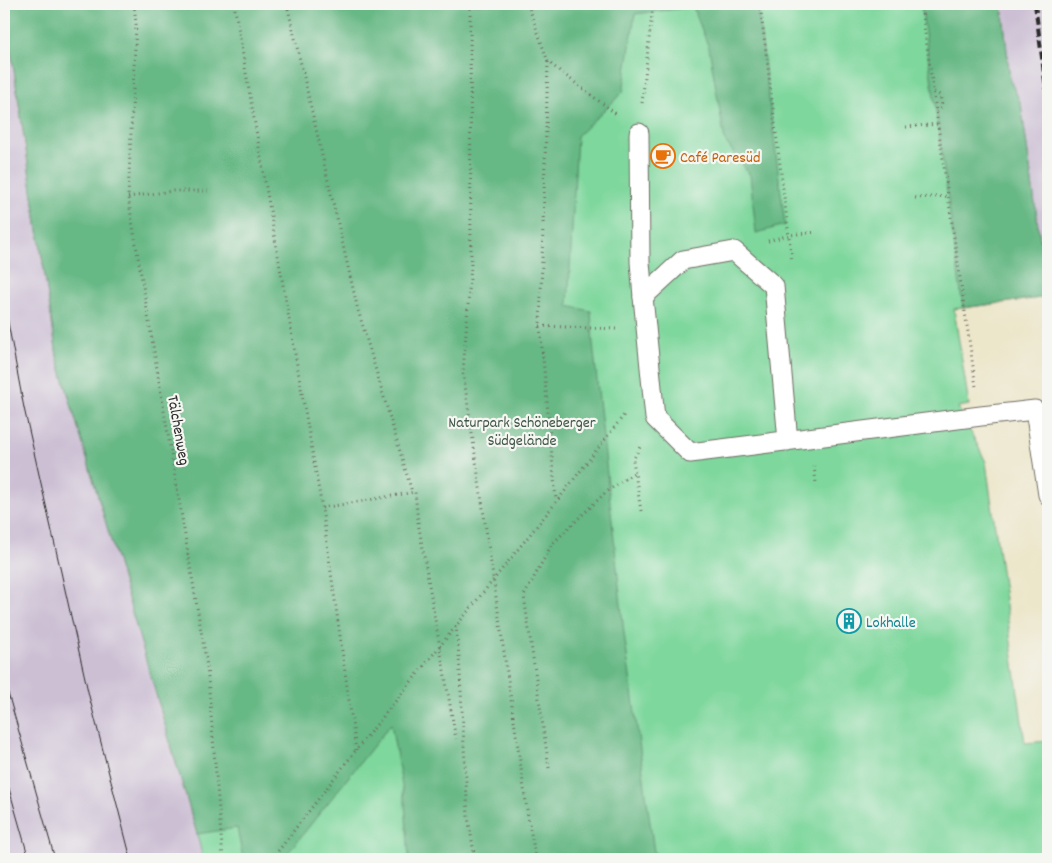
<svg xmlns="http://www.w3.org/2000/svg" width="1052" height="863" font-family="Dekko,sans-serif">
	<style>
		.industrial { fill: #ccbfd4 }
		.green { fill: #7ed79c; stroke: #548164 }
		.forest { fill: #66b884; stroke: #487258 }
		.lines { fill: none; stroke-linecap: round; stroke-linejoin: round }
		.lane-casing { stroke: #6f6c63; stroke-width: 21 }
		.path { stroke: #6f6c63; stroke-width: 3; stroke-dasharray: 1 4; stroke-linecap: butt }
		.lane { stroke: #fff; stroke-width: 19 }
		.tram { stroke: #2b2b2b; stroke-width: 1 }
		.rail { stroke: #2b2b2b; stroke-width: 4; stroke-dasharray: 8 4; stroke-linecap: butt }
		.path-bridge { stroke: #6f6c63; stroke-width: 3; stroke-dasharray: 1 4; stroke-linecap: butt }
		.labels { text-anchor: middle; stroke-width: 4.5; stroke-linejoin: round; paint-order: stroke }
		.food-label { font-size: 16px; fill: #c56008; stroke: #f6f6f2; text-anchor: start }
		.park-label { font-size: 16px; fill: #405647; stroke: #f6f6f2 }
		.street-label { font-size: 16px; fill: #2b2b2b; stroke: #f6f6f2 }
		.culture-label { font-size: 16px; fill: #0d838f; stroke: #f6f6f2; text-anchor: start }
	</style>
	<rect width="100%" height="100%" fill="#f6f6f2"/>
	<filter id="ink" filterUnits="userSpaceOnUse"><feTurbulence type="fractalNoise" baseFrequency=".02" numOctaves="2"/><feDisplacementMap in="SourceGraphic" scale="10" xChannelSelector="R" yChannelSelector="G"/><feConvolveMatrix kernelMatrix="1 2 1 2 8 2 1 2 1" color-interpolation-filters="sRGB"/></filter>
	<filter id="wash" filterUnits="userSpaceOnUse"><feTurbulence type="fractalNoise" baseFrequency=".0096" numOctaves="4" result="noise"/><feDisplacementMap in="SourceGraphic" scale="20" xChannelSelector="R" yChannelSelector="G"/><feGaussianBlur stdDeviation="1.12" result="paint"/><feColorMatrix in="noise" values="0 0 0 0 0 0 0 0 0 0 0 0 0 0 0 0 0 1.4 0 .05"/><feComposite in="paint" operator="in"/></filter>
	<g filter="url(#wash)">
		<rect width="100%" height="100%" fill="#ece6ca"/>
		<g class="industrial">
			<path d="M1002,4H1048V300L1021,104L1010,80Z"/>
			<path d="M4,9L57,356L197,834L203,859H4Z"/>
		</g>
		<path class="green" d="M4,4H1002L1010,80L1021,104L1048,297L954,309L969,405L958,407L986,462L1025,743L1048,741V859H203L197,834L57,356Z"/>
		<g class="forest">
			<path d="M4,4H757L785,225L756,233L750,175L725,141L709,48L693,7L635,14L623,92L577,136L568,306L591,311L593,343L624,633L655,859H409L405,803L391,724L283,859H243L237,828L197,834L57,356Z"/>
			<path d="M921,4H1002L1010,80L1021,104L1048,297L963,308Z"/>
		</g>
	</g>
	<g filter="url(#ink)">
		<g class="lines">
			<defs>
				<g id="lane">
					<path d="M639,133L640,262L643,297"/>
					<path d="M788,441L774,286L734,251L683,260L643,297L655,418L690,453L981,416L1035,410L1048,495"/>
				</g>
			</defs>
			<use href="#lane" class="lane-casing"/>
			<g class="path">
				<path d="M134,4L136,24L128,197L207,666L223,859"/>
				<path d="M234,4L322,508L356,750"/>
				<path d="M287,4L358,310L412,492"/>
				<path d="M470,4L471,265L463,372L529,823L536,859"/>
				<path d="M528,4L548,62L616,114"/>
				<path d="M760,4L792,261"/>
				<path d="M921,4L948,196L976,387"/>
				<path d="M548,62L540,326L556,500"/>
				<path d="M934,92L940,95L942,106L937,112"/>
				<path d="M642,103L653,4"/>
				<path d="M906,127L938,124"/>
				<path d="M128,197L173,191H208"/>
				<path d="M915,198L948,196"/>
				<path d="M768,241L789,235L817,232"/>
				<path d="M540,326L617,329"/>
				<path d="M814,466L816,483"/>
				<path d="M322,508L415,492L418,522"/>
				<path d="M641,511L633,460L641,445"/>
				<path d="M456,626L459,656L468,817L475,859"/>
				<path d="M549,768L524,596L552,544L605,493L635,472"/>
				<path d="M272,859L356,750L557,501L624,415"/>
			</g>
			<use href="#lane" class="lane"/>
			<g class="tram">
				<path d="M4,301L24,408L89,696L131,859"/>
				<path d="M4,679L55,859"/>
				<path d="M4,771L29,859"/>
			</g>
			<path class="rail" d="M1035,4L1048,104"/>
			<path class="path-bridge" d="M418,522L456,739"/>
		</g>
	</g>
	<defs>
		<symbol id="cafe-ring" viewBox="-11 -11 22 22"><circle r="9.5" fill="#f6f6f2" stroke="#e8710a" stroke-width="1.5"/><path d="M-5.5-4.5H6V0H3Q3 3.5 0 3.5H-2.5Q-5.5 3.5-5.5 0ZM3-3.2v2h1.7v-2ZM-6 4.5H4V6H-6Z" fill="#e8710a"/></symbol>
		<symbol id="building-ring" viewBox="-11 -11 22 22"><circle r="9.5" fill="#f6f6f2" stroke="#0f9aa8" stroke-width="1.5"/><path d="M-4-6H4V6H1V3H-1V6H-4ZM-2.5-4.3h1.7v1.8h-1.7ZM.8-4.3h1.7v1.8H.8ZM-2.5-1h1.7V.8h-1.7ZM.8-1h1.7V.8H.8Z" fill="#0f9aa8"/></symbol>
	</defs>
	<g fill-rule="evenodd">
		<use href="#cafe-ring" x="649" y="142" width="28" height="28"/>
		<use href="#building-ring" x="835" y="607" width="28" height="28"/>
	</g>
	<g class="labels">
		<g class="food-label">
			<text x="680" y="162">Café Paresüd</text>
		</g>
		<g class="park-label">
			<text x="522" y="427">Naturpark Schöneberger<tspan x="522" dy="18">Südgelände</tspan></text>
		</g>
		<g class="street-label">
			<text transform="translate(180 430) rotate(80)" y="6">Tälchenweg</text>
		</g>
		<g class="culture-label">
			<text x="866" y="627">Lokhalle</text>
		</g>
	</g>
	<rect width="1052" height="863" fill="none" stroke="#f6f6f2" stroke-width="20"/>
</svg>
